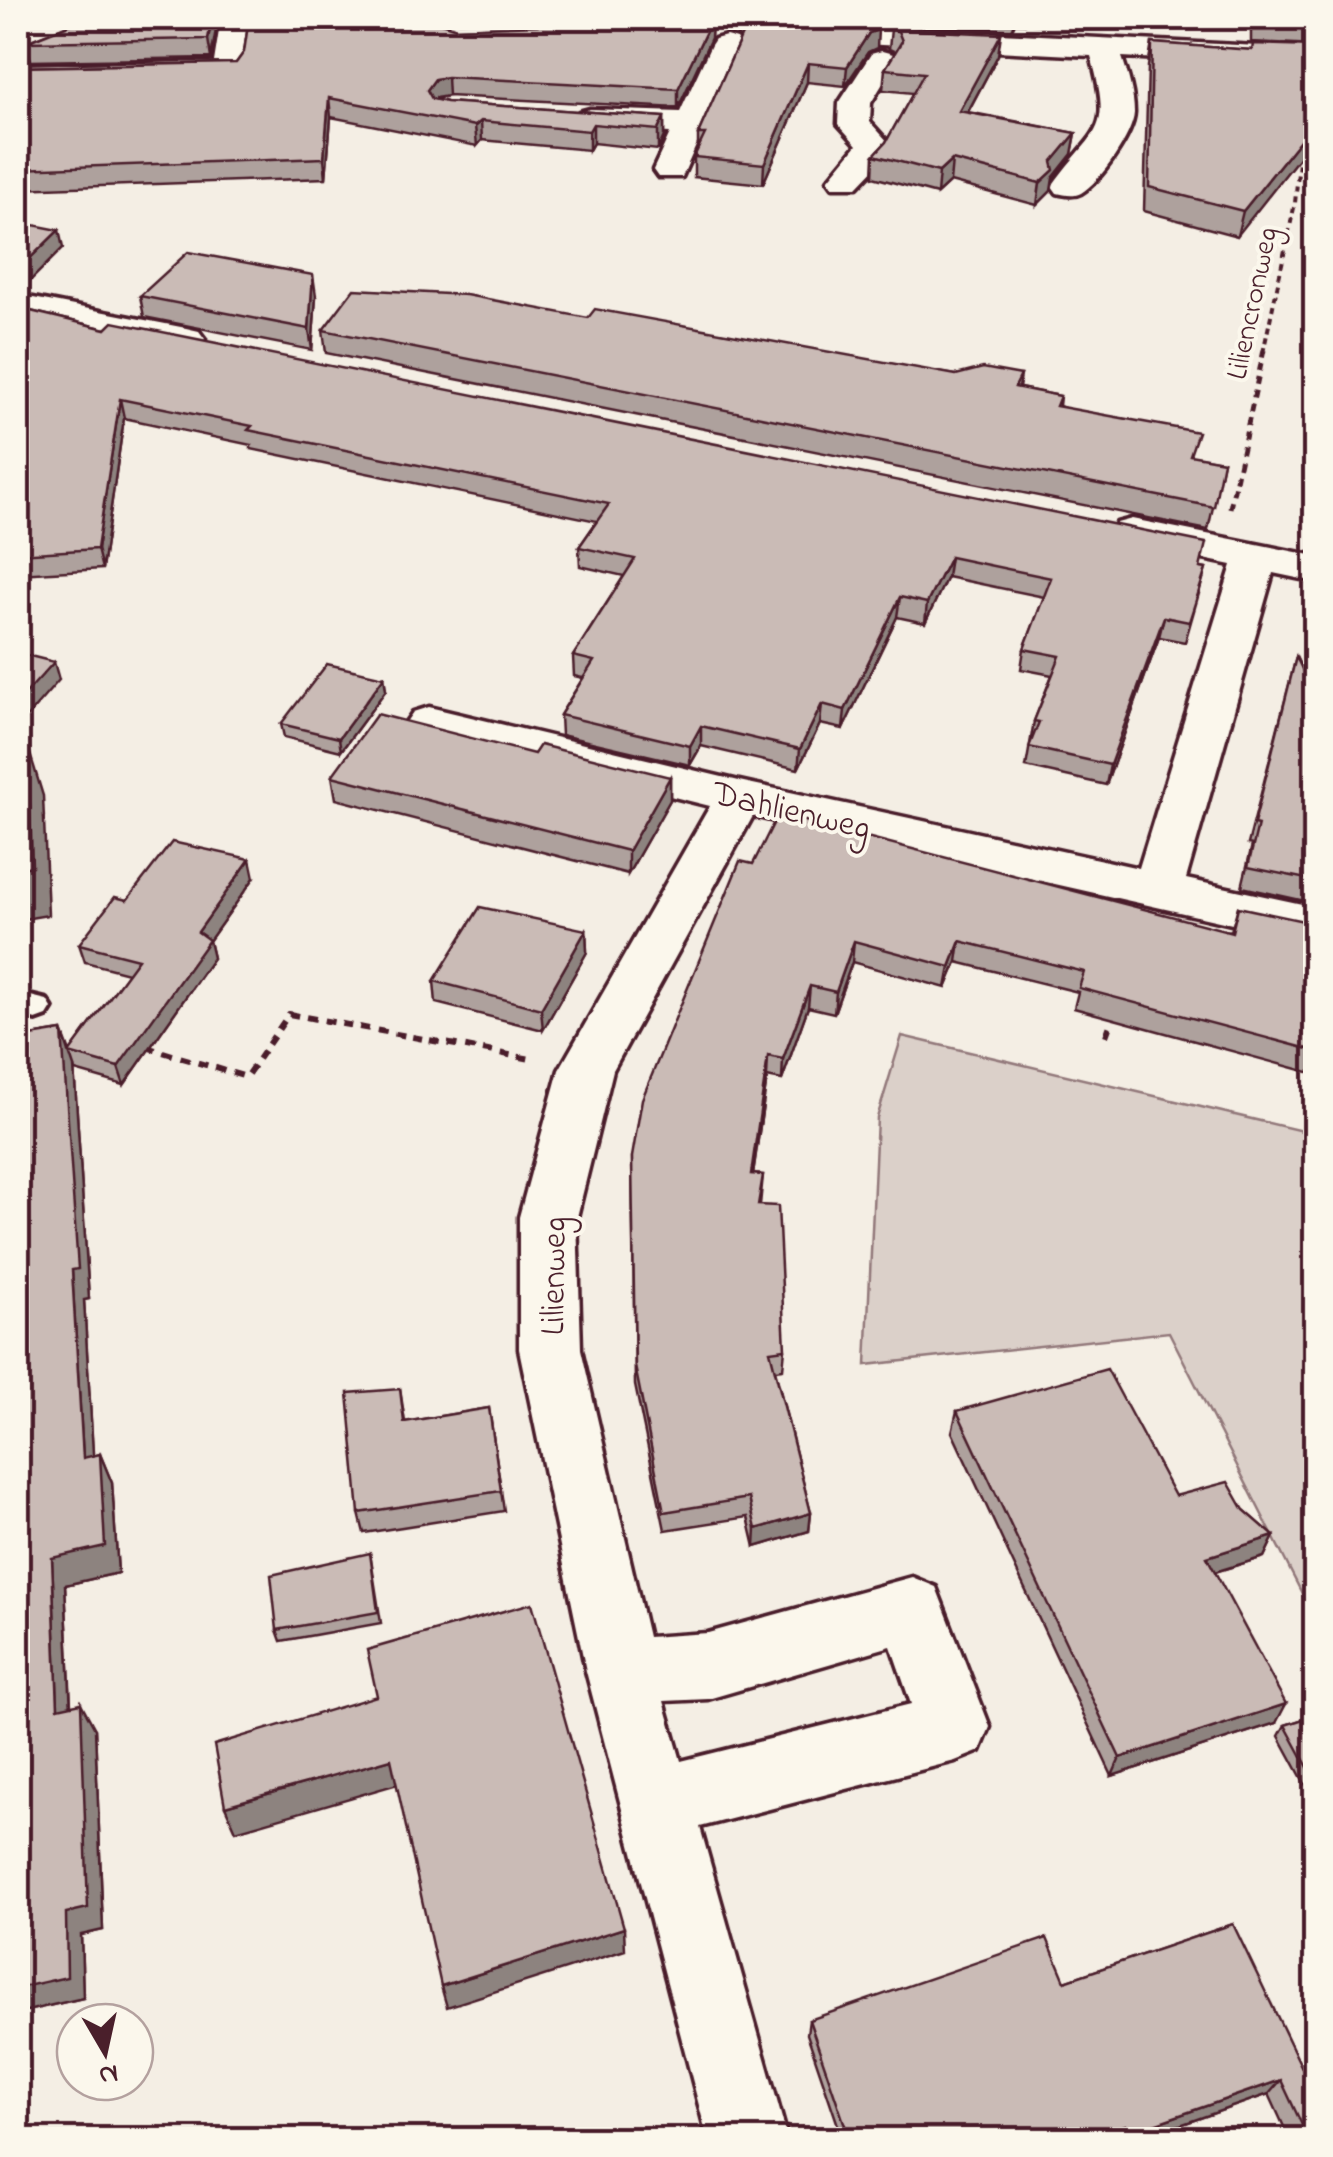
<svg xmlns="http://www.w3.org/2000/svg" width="1333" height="2157" font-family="'Indie Flower',sans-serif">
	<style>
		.green { fill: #dbd0c9; stroke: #92787a; stroke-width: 2.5 }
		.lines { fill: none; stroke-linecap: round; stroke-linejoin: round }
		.lane-casing { stroke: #4a1f2b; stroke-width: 8 }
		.street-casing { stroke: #4a1f2b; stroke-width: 7 }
		.path-far2 { stroke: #4a1f2b; stroke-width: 4; stroke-dasharray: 6 5; stroke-linecap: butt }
		.path-far1 { stroke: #4a1f2b; stroke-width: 5; stroke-dasharray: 8 6; stroke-linecap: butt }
		.path { stroke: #4a1f2b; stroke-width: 6; stroke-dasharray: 10 8; stroke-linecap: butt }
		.lane { fill: #fbf7ec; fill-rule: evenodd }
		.street { fill: #fbf7ec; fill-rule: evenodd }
		.wall { fill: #aea19d; stroke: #4a1f2b; stroke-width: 2.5 }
		.shaded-wall { fill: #8d837f; stroke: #4a1f2b; stroke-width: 2.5 }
		.building { fill: #cabbb6; stroke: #4a1f2b; stroke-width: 2.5 }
		.labels { text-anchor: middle; stroke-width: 8; stroke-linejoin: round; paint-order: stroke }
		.far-street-label { font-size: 30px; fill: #4a1f2b; stroke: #fbf7ec }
		.street-label { font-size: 35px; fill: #4a1f2b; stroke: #fbf7ec }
	</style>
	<rect width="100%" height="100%" fill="#f4eee4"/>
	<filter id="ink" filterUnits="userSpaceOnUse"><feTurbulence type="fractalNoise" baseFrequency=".01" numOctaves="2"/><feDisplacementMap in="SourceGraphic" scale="20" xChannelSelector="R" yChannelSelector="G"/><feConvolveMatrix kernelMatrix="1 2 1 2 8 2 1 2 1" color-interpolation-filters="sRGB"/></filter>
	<g filter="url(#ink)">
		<path class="green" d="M902,1036L1315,1134V1619L1169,1332L866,1365L877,1118Z"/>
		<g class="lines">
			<defs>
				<path id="lane" d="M18,993L47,1000L52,1008L47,1016L36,1020L18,1015Z"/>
				<g id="street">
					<path d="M221,18H250L243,71L239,78L18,83V65L214,62Z"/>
					<path d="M745,18H796L825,24L1316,49V67L1122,57C1128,75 1134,94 1134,113C1133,135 1100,182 1081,193C1074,197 1065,195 1057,193L1052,186C1094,126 1114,138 1091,56L825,42L750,24Z"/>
					<path d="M726,36L737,39L741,45L682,177H658L653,170L670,133L590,129L579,126L574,119L579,112L590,109L680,112L711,45L715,39Z"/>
					<path d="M882,51L893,54L897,60L871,103L870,122L890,144L881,162L857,187H833L828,180L857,145L838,124L839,103L871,54Z"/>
					<path d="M18,295L186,328L199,331L205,339L199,347L186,350L18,317Z"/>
					<path d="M1132,519L1316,556V582L1273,573L1186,879L1316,907V943L753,816L613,1070L577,1217L581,1349L648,1637L708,1633L912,1577L936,1587L990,1727L980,1751L955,1761L700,1827L788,2140H708L586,1671L519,1349V1217L559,1070L710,806L413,732L406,722L413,712L429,707L739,781L1139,868L1232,565L1117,541L1111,532L1117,523ZM891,1646L911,1704L681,1761L664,1701L708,1699Z"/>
				</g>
			</defs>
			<use href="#lane" class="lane-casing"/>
			<use href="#street" class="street-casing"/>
			<path class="path-far2" d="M1263,353L1295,203L1300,152"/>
			<path class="path-far1" d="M1230,508L1264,350"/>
			<g class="path">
				<path d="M1106,1036L1114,1014"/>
				<path d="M146,1047L246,1077L289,1014L531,1059"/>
			</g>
			<use href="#lane" class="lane"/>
			<use href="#street" class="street"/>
		</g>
		<g class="wall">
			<path d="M18,18H218L211,58L31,61L26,42L80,20L18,22Z"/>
			<path d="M249,18H604L457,21L445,24L456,28L712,19L711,38L678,108L448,96L435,99L446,102L664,117V136L658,150L593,143L589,150L482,140L477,146L331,117L326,178L18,189V67L236,63L244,52Z"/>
			<path d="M730,18H786L877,48L868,52L845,86L807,82L763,184L694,177V157L698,148V134L740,39L737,35V22Z"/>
			<path d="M812,18H1158L1156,30L1015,23L1012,30L825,20Z"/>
			<path d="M1251,18H1316V45L1251,42Z"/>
			<path d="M891,29L998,55L968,112L1076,133L1072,154L1053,178L1051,191L1037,205L950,182L937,194L873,177L874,155L886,142L913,93L883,90L885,69L896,52L889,49Z"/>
			<path d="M1152,43L1252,50L1316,46L1237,236L1144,211L1148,66Z"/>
			<path d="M140,296H316L312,350L144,317Z"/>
			<path d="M18,308L106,329L1206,569L1185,642L1159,637L1106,785L1026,767L1034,721L1052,675L1021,669L1024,649L1044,597L947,577L925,623L897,617L843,729L820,724L798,769L701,746L690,765L561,735L560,715L583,678L574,676L573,656L624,576L580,566L579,547L597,521L251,449V445L124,418L102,569L18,574Z"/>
			<path d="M588,318L956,375H1021L1019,388L1060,396L1059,406L1192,456L1223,461L1208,530L326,353L323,330Z"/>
			<path d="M1316,637V689L1311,688L1316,697L1314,903L1242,887L1252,845L1248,844L1296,657L1305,677Z"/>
			<path d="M384,677L386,690L341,751L284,737L281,724Z"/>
			<path d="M332,776L670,777V800L628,874L336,799Z"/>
			<path d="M753,864L1231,931L1238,907L1307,951L1316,953V1074L1074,1008L1078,992L957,962L946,988L852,962L834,1013L808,1007L782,1080L767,1077L753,1174L763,1175L760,1205L785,1349L783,1369L775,1370L811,1513L809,1531L755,1547L748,1517L665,1530L635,1385L632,1157Z"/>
			<path d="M254,878L209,941L213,958L124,1085L75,1071L74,1067L89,1299L84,1300L93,1456L100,1454L112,1483L118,1573L65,1585L71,1705L95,1729L103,1930L81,1935L83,1998L18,2013V1038L62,1031L70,1052L128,973L85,962L79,944L127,900Z"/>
			<path d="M586,930L587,952L543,1030L436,1003L434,981Z"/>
			<path d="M400,1389L405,1422L489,1408L504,1511L364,1533L359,1513Z"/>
			<path d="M957,1411L1175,1496L1244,1510L1274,1536L1264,1557L1215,1572L1276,1723L1112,1776L952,1432Z"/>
			<path d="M370,1553L381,1623L281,1641L277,1630Z"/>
			<path d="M1316,1715V1804L1279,1736L1285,1725Z"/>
			<path d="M1233,1924L1316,2140H1290L1269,2094L1137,2140H843L807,2034L809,2020L1065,1981Z"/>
		</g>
		<g class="shaded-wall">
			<path d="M212,18H218L211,58L208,39Z"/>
			<path d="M438,18H457V21L445,24L439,32Z"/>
			<path d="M712,19L711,38L678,108V89Z"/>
			<path d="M878,30L877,48L868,52L845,86L847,67L869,33Z"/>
			<path d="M1001,34L998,55L957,132L959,111Z"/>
			<path d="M808,63L807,82L763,184L764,164Z"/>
			<path d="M447,77L448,96L436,98L428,109L427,90L435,79Z"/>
			<path d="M329,98L331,117L326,178L324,158Z"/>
			<path d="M664,117V136L658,150V130Z"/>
			<path d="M1316,120V136L1237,236L1243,211Z"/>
			<path d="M481,121L482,140L477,146L475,126Z"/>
			<path d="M593,124V143L589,150V131Z"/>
			<path d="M1076,133L1072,154L1053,178L1051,191L1037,205L1040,183L1052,162Z"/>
			<path d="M952,160L950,182L937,194L939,172Z"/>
			<path d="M59,230L63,248L18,293V270Z"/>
			<path d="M313,275L316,296L312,350L309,329Z"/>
			<path d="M120,399L124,418L102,569L97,549Z"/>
			<path d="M950,557L947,577L925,623L927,603Z"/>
			<path d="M900,597L897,617L843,729L845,710Z"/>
			<path d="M1164,617L1159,637L1106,785L1110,765Z"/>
			<path d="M54,662L59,680L18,727V701Z"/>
			<path d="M384,677L386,690L341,751L339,738Z"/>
			<path d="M822,704L820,724L798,769L800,749Z"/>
			<path d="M701,726V746L690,765V746Z"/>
			<path d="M28,747L43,796L48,915L18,920V869Z"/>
			<path d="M670,777V800L628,874V851Z"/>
			<path d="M250,859L254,878L209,941L213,958L124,1085L118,1067L198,932Z"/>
			<path d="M586,930L587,952L543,1030L541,1009Z"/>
			<path d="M854,941L852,962L834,1013L836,992Z"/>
			<path d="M960,941L957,962L946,988L950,967Z"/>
			<path d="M810,986L808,1007L782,1080L783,1059Z"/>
			<path d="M62,1031L74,1067L89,1299L84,1300L95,1487L83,1458L72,1270Z"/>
			<path d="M768,1056L767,1077L750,1194L751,1174Z"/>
			<path d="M100,1454L112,1483L118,1573L65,1585L72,1733L58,1708L52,1558Z"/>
			<path d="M811,1513L809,1531L755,1547L756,1529Z"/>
			<path d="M1274,1536L1264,1557L1198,1577L1207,1557Z"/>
			<path d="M81,1703L95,1729L103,1930L81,1935L83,1998L18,2013V1988L66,1913Z"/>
			<path d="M1286,1704L1276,1723L1112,1776L1120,1758Z"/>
			<path d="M391,1759L398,1784L236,1831L225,1806Z"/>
			<path d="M624,1928L625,1950L447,2007L441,1986Z"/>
			<path d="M1281,2080L1269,2094L1137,2140H1124L1128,2133Z"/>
			<path d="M1125,2125L1116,2138L1113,2140H1086Z"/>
		</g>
		<g class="building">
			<path d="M86,18H212L208,39L26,42Z"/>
			<path d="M249,18H439L441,23L456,28L712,19L678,89L447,77L435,79L427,90L432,99L446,102L664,117L658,130L593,124L589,131L481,121L475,126L329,98L324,158L18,169V67L236,63L244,52Z"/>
			<path d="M738,18H786L825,27L878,30L869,33L847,67L808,63L764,164L694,157L705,134H698L745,28Z"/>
			<path d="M1256,18H1316V22L1256,19Z"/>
			<path d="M891,29L1001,34L959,111L1076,133L1052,162L1054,170L1040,183L952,160L939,172L874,155L886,142L924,73L885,69L902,41L898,31Z"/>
			<path d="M1152,43L1252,50L1253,44L1316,46V120L1243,211L1149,187Z"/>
			<path d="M18,222L59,230L18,270Z"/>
			<path d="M188,252L313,275L309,329L140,296Z"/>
			<path d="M354,289L466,295L588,318L595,309L956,375L983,368L1021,375L1015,387L1060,396L1056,406L1198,432L1190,455L1223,461L1214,507L323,330Z"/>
			<path d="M18,308L106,329L113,322L1206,543L1200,568L1206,569L1189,622L1164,617L1110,765L1029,747L1039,722L1034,721L1060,656L1024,649L1051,578L950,557L927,603L900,597L845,710L822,704L800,749L701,726L690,746L560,715L594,661L573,656L635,559L579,547L609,504L248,430L252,426L120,399L97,549L18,554Z"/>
			<path d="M1316,640V664L1310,663Z"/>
			<path d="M18,653L54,662L18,702Z"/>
			<path d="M1296,657L1316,697V881L1248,867L1258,825L1254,824Z"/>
			<path d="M327,664L384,677L339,738L281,724Z"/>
			<path d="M377,714L534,754L540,745L670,777L628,851L332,776Z"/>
			<path d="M28,747L32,866L18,869V748Z"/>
			<path d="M778,814L1232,932L1238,907L1313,923L1307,951L1316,953V1051L1079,988L1084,972L960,941L950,967L854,941L836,992L810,986L783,1059L768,1056L751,1174L763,1175L758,1205L778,1206L785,1349L770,1351L811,1513L756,1529L749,1498L664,1512L635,1366L632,1157L642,1099L740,861L753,864Z"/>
			<path d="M172,842L250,859L198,932L209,940L118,1067L69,1053L138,959L79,944L115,897L127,900Z"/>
			<path d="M480,907L586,930L541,1009L434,981Z"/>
			<path d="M62,1031L78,1269L72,1270L83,1458L100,1454L105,1546L52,1558L58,1708L81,1703L88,1908L66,1913L67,1977L18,1988V1038Z"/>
			<path d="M1107,1369L1175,1496L1228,1482L1244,1510L1274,1536L1207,1557L1286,1704L1120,1758L957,1411Z"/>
			<path d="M400,1389L404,1422L489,1408L501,1491L359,1513L348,1393Z"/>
			<path d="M370,1553L378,1612L277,1630L271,1575Z"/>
			<path d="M532,1603L624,1928L441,1986L391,1759L225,1806L214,1745L377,1696L367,1650Z"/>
			<path d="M1316,1715V1782L1285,1725Z"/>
			<path d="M1233,1924L1303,2070L1316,2066V2140H1309L1281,2080L1128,2133L1125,2125L1086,2140H850L809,2020L1047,1938L1065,1981Z"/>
		</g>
	</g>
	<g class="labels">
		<g class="far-street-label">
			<text transform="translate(1251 303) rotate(-78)" y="10">Liliencronweg</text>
		</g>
		<g class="street-label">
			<text transform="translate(792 809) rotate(13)" y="12">Dahlienweg</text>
			<text transform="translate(552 1276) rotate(-89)" y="12">Lilienweg</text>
		</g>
	</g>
	<rect width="1333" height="2157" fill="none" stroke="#fbf7ec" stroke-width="60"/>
	<rect x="30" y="30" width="1273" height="2097" fill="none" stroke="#4a1f2b" stroke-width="4" filter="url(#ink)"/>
	<g transform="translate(105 2052) rotate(171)"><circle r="48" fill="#fbf7ec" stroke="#b4a19f" stroke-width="2.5"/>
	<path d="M0-8L18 38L0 25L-18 38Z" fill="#4a1f2b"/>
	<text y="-15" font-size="28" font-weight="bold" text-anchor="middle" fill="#4a1f2b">N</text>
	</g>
</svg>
